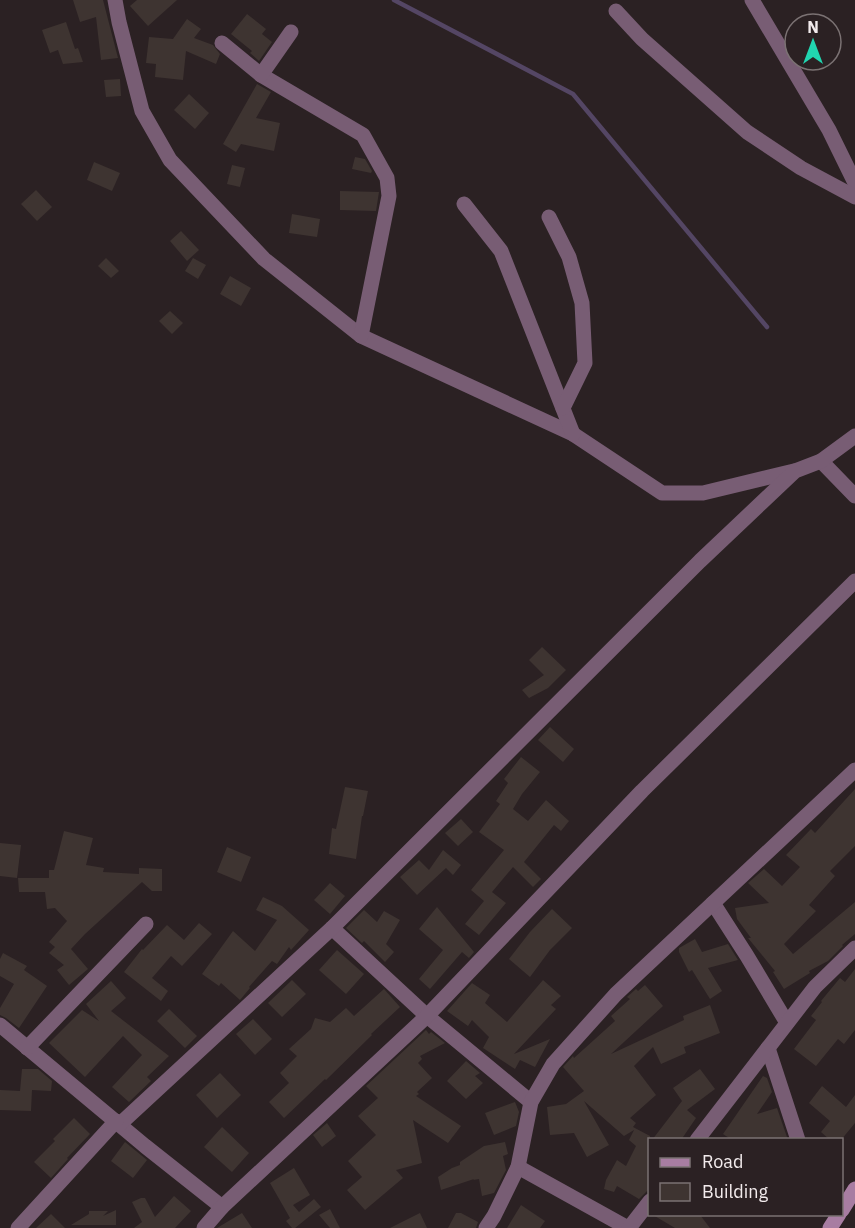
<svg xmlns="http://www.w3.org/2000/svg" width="855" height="1228" font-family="'IBM Plex Sans',sans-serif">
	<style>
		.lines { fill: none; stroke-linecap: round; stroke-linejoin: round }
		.stream { stroke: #544664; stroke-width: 4.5 }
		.building { fill: #3e3431 }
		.minor { stroke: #785d74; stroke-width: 15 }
		.secondary { stroke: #a87da2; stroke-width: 15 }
	</style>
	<rect width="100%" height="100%" fill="#2b2123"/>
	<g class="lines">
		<path class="stream" d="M394,0L573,94L767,327"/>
	</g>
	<g class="building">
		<path d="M73,0H103L118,58L101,60L96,17L80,22Z"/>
		<path d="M137,0H177L148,26L130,6Z"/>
		<path d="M247,14L266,29L262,34L272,42L259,61L250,53L252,51L231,34Z"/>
		<path d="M187,19L201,29L194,38L213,45L220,54L216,64L186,51L183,80L155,77L156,64L146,63L149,37L173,39Z"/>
		<path d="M66,22L75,49L78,48L83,62L63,64L58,50L50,53L42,30Z"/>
		<path d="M120,79L121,96L106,97L104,80Z"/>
		<path d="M257,84L271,92L256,118L280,123L274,151L241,144L236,152L223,144Z"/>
		<path d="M189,94L209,113L195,129L174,110Z"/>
		<path d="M355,157L365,159L372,171L371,173L352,169Z"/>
		<path d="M94,162L120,173L112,191L87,180Z"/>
		<path d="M232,165L245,168L240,187L227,184Z"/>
		<path d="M36,190L52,207L37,221L21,204Z"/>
		<path d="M340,191L379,192L376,211L340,210Z"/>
		<path d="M292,214L320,219L317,237L289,233Z"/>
		<path d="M181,231L199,250L187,261L170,241Z"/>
		<path d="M106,258L119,271L111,278L98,266Z"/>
		<path d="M193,258L206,265L198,279L185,271Z"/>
		<path d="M230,276L251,288L241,306L220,294Z"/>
		<path d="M170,311L183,323L172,334L159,321Z"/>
		<path d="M542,647L566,670L548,688L529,698L522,690L544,675L529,660Z"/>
		<path d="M550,727L574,749L563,762L538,740Z"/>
		<path d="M521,757L540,772L522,794L513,809L528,821L546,800L569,821L561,831L554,825L524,862L541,879L533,887L513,867L492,892L506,903L479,935L465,924L484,901L471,890L504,850L479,832L500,804L496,801L508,783L504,779Z"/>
		<path d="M345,787L368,791L363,816H362L356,859L329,854L332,828L336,829Z"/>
		<path d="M855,789V846L830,871L835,876L809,905L816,911L784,944L793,954L855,902V934L842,945L843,946L828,961L809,971L810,973L784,989L773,972L775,971L748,938H751L737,919L735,908L769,903L748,883L764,869L782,886L800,867L786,855L811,829L815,833Z"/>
		<path d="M461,819L473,832L458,846L445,833Z"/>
		<path d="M64,831L93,838L86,865L104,868L103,872L139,874V868L162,869V891H152L142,882L85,934L71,949L88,969L69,985L57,970L64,965L49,953L55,947L49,942L67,921L55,908L47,909L45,892H19L18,878H49V870H54Z"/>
		<path d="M0,843L21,845L17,878L0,876Z"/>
		<path d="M227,847L251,857L241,882L217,872Z"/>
		<path d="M443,850L461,865L453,875L446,868L417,895L400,877L419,860L429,870Z"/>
		<path d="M330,883L345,896L330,914L314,900Z"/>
		<path d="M263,897L282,906L309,930L291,950L289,947L277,964L272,961L249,987L250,988L240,1000L221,983L219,986L202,974L233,931L255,951L277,920L256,910Z"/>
		<path d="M437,907L474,952L469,958L462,952L430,989L419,979L443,950L419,929Z"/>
		<path d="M552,909L572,928L550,950L530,977L509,959L530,932Z"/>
		<path d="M364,910L377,922L384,911L400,920L386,944L394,952L385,962L364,941L362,943L346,928Z"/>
		<path d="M199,923L212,934L182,966L171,956L152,978L168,991L161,1001L124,972L142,949L143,950L167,925L184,940Z"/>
		<path d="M695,939L702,952L728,944L738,960L708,968L722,991L710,999L692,970L689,972L679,952V948Z"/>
		<path d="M337,950L364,974L346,994L319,970Z"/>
		<path d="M3,953L27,966L24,970L47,986L19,1028L6,1018L0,1015V1008L14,984L0,976V959Z"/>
		<path d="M855,969V1030L844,1044L838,1039L816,1066L794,1049L816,1020L811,1016L822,1002L821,1001L840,978L845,982Z"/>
		<path d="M292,980L306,994L282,1017L268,1003Z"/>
		<path d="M543,980L561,996L551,1005L556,1009L514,1054L550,1039L535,1067L520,1060L515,1069L483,1048L489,1037L472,1020L468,1026L447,1011L472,983L490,995L485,1003L507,1022Z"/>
		<path d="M111,981L126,998L111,1011L169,1056L147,1077L151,1081L129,1102L112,1087L142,1055L123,1036L85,1077L49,1043L82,1010L99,1021L86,1004Z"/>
		<path d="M645,985L663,1006L611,1054L684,1020L683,1016L710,1005L720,1033L684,1047L686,1053L661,1064L653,1047L634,1066L656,1095L630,1118L636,1123L633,1127L650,1136V1188L639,1199L617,1186L614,1192L604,1189L606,1180L617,1160L626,1166L636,1146L629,1140L634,1130L624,1136L584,1101L609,1145L587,1157L574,1133L550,1135L547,1107L566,1104L584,1091L563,1067L573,1056L574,1058L615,1021L611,1016L630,999L627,997L636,989L638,991Z"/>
		<path d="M384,989L400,1007L371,1034L372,1035L326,1080L325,1079L284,1118L269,1102L289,1083L280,1073L297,1056L289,1049L311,1029L315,1018L330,1022L346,1008L354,1016Z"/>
		<path d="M169,1009L197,1036L185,1048L157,1021Z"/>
		<path d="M253,1019L272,1039L255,1055L236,1034Z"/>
		<path d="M426,1030L429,1034L431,1032L445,1043L420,1056L422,1059L418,1063L432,1078L417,1092L419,1094L416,1096L461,1126L448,1143L413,1120L422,1163L396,1170L403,1178L365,1210L347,1190L362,1177L348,1161L376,1135L358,1116L378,1098L366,1086Z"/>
		<path d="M466,1061L480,1073L475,1076L483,1083L466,1099L447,1081Z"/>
		<path d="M22,1069H38L52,1081L51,1091L32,1090L31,1111L0,1110V1090L20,1091Z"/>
		<path d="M700,1069L715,1089L687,1110L696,1118L681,1140H652L682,1101L673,1088Z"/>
		<path d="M220,1073L241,1095L217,1118L196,1095Z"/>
		<path d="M763,1076L767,1078L772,1092L757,1114L777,1108L788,1140H732L723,1134Z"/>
		<path d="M822,1086L846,1107L855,1095V1123L841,1140H830L821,1132L830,1121L809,1103Z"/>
		<path d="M515,1102L519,1112L516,1126L494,1135L485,1113Z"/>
		<path d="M74,1118L90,1134L67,1158L68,1159L51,1178L34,1162L55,1141L53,1139Z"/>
		<path d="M327,1123L336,1136L322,1147L313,1135Z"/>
		<path d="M222,1127L249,1153L232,1172L204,1147Z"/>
		<path d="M125,1142L147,1160L133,1178L111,1161Z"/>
		<path d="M505,1142L508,1154L503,1156L506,1170L494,1193L482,1196L479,1179L473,1180L474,1179L441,1190L438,1177L452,1168L460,1165V1162L484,1146Z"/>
		<path d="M294,1168L310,1195L293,1205L299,1212L314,1199L321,1207L295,1228H292L286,1221L290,1218L270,1183Z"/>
		<path d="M174,1196L191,1211L175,1228H134L142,1222L132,1202L141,1198H145L155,1217Z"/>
		<path d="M521,1205L545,1221L540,1228H507Z"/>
		<path d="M330,1209L340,1228H330L319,1215Z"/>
		<path d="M116,1210V1225H71L89,1214V1211H108L103,1216Z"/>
		<path d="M242,1213L252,1228H217Z"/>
		<path d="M420,1213L427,1228H390Z"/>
		<path d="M456,1213H461L478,1222L476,1228H448Z"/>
		<path d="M51,1214L65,1228H36Z"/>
		<path d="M653,1215H700L710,1228H675Z"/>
	</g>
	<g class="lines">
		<g class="minor">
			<path d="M115,0L119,22L142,111L170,160L264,259L361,336L573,434L662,493H703L794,471"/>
			<path d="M752,0L829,130L855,183"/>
			<path d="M616,11L642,39L747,132L801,168L855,197"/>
			<path d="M222,43L261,75L363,135L387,178L389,196L361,336"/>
			<path d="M261,75L291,32"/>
			<path d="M464,204L501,251L573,434"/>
			<path d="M549,217L569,257L582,303L585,363L563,408"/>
			<path d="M821,461L855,496"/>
			<path d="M713,903L747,956L787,1023"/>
			<path d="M332,928L427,1016L531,1102"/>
			<path d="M0,1025L145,1146L222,1207"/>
			<path d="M27,1048L146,924"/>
			<path d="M768,1048L798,1140"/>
			<path d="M120,1124L332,928L700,561L795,471L821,461L855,436"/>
			<path d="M697,1140L815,987L855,948"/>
			<path d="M518,1167L628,1228"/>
			<path d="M18,1228L116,1121"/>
			<path d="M204,1228L222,1207L427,1016L642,791L855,581"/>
			<path d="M486,1228L494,1216L518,1167L531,1102L553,1064L616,994L855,770"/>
			<path d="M629,1228L650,1201"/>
		</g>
		<g class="secondary">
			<path d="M842,1210L855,1189"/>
			<path d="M830,1228L839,1214"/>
		</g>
	</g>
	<rect x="648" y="1138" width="195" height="78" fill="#2b2123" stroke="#7b7273" stroke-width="1.5"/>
	<rect x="660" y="1158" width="30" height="9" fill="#a87da2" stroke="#7b7273" stroke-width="1.5"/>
	<text x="702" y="1168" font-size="18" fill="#f2ebec">Road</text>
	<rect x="660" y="1183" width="30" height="18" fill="#3e3431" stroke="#7b7273" stroke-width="1.5"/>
	<text x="702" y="1198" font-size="18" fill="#f2ebec">Building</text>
	<g transform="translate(813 42)"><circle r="28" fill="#2b2123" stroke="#7b7273" stroke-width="1.5"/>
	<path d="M0-4.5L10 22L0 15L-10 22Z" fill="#21d5b0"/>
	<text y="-9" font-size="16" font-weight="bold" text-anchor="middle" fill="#f2ebec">N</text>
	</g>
</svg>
